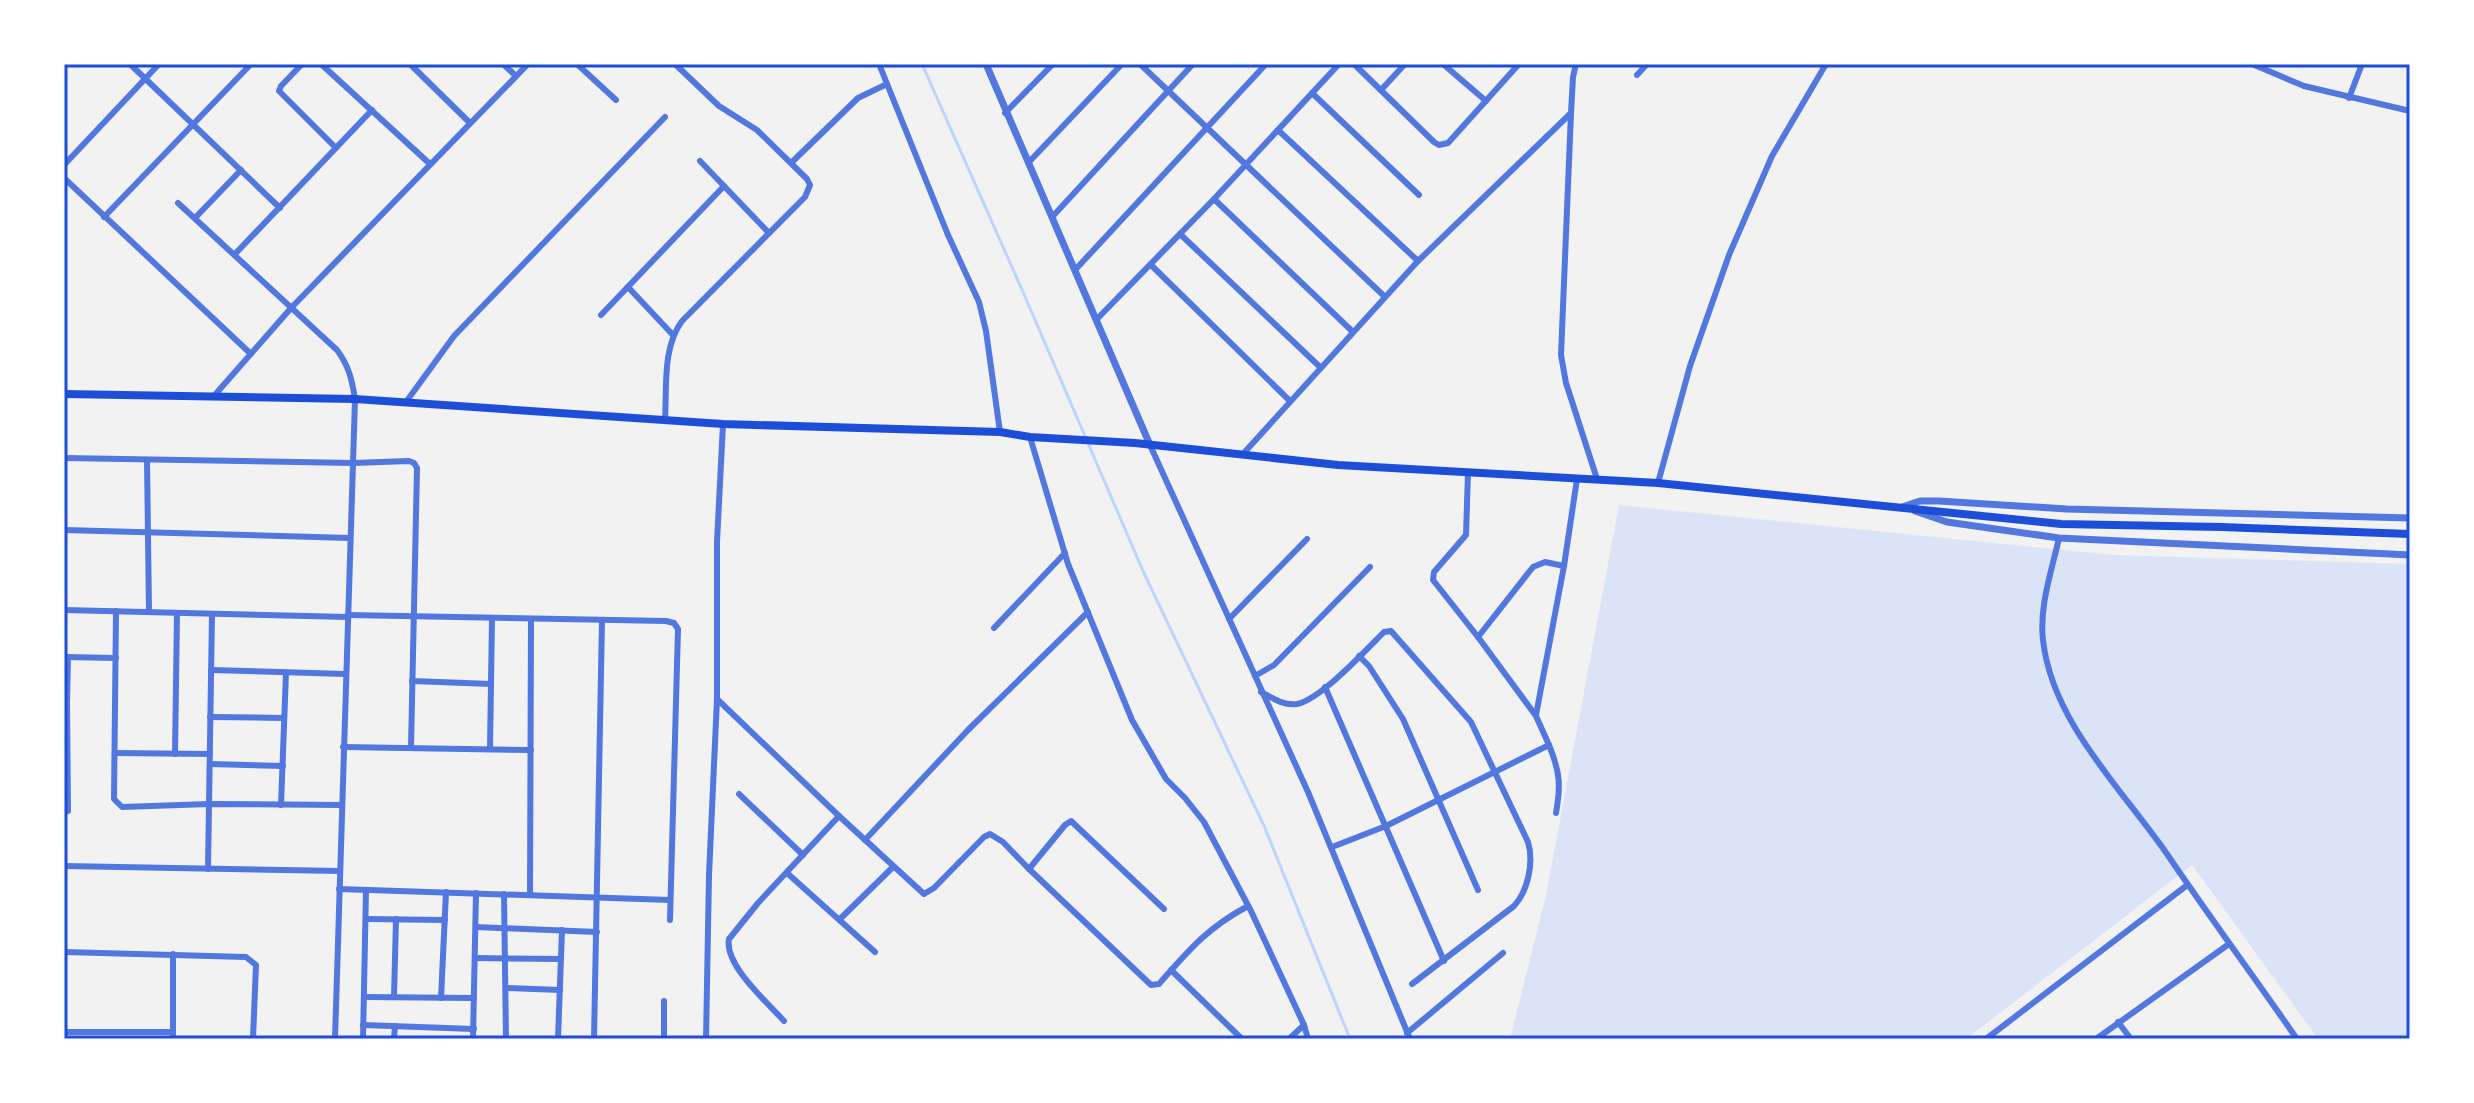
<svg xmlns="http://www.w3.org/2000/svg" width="2474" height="1103" font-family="'DM Sans',sans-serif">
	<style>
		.green { fill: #dbe4f7 }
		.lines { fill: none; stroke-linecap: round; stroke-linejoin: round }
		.stream { stroke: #bfd3fe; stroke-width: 3 }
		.minor { stroke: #5277de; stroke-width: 6 }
		.tertiary { stroke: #5277de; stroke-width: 7 }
		.secondary { stroke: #1d4ed8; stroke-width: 8 }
		.neatline { fill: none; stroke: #1d4ed8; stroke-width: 3 }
	</style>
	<rect width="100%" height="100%" fill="#f2f2f2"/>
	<path class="green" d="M1619,505L2114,555L2410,564V1039H2318L2192,865L1966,1039H1510L1546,895Z"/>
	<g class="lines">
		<path class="stream" d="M922,64L1023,292L1143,571L1265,828L1350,1039"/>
		<g class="minor">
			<path d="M130,64L280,208"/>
			<path d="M302,64L281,86L279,91L336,148"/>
			<path d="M321,64L430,164"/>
			<path d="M410,64L470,123"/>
			<path d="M503,64L516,76"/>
			<path d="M577,64L616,100"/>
			<path d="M879,64L948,235L979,302L986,331L1000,432"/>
			<path d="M1140,64L1384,296"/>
			<path d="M1354,64L1434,142L1439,145L1448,143L1519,64"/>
			<path d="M1443,64L1486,101"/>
			<path d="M1576,64L1573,77L1571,113L1561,355L1566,383L1597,479"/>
			<path d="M2252,64L2304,86L2410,111"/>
			<path d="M1637,75L1647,64"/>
			<path d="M1381,90L1405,64"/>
			<path d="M1312,93L1419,195"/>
			<path d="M2349,98L2362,64"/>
			<path d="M1005,113L1053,64"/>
			<path d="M1278,130L1418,261"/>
			<path d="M700,161L769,233"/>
			<path d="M1029,162L1122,64"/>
			<path d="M791,163L858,98L887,84"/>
			<path d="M64,165L159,64"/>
			<path d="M64,178L251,354"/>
			<path d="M1214,199L1352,331"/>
			<path d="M178,203L337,350C349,366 352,380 355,399L335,1039"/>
			<path d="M1053,216L1193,64"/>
			<path d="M104,217L251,64"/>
			<path d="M195,218L241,170"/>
			<path d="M1180,234L1320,367"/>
			<path d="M235,254L372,110"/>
			<path d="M1151,265L1290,401"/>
			<path d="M1075,270L1266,64"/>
			<path d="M628,287L672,334"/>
			<path d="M601,315L724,186"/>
			<path d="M1096,320L1214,199L1339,64"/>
			<path d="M213,397L292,307L528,64"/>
			<path d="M406,402L454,336L665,117"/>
			<path d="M665,420C667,388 662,348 682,321L805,197L810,185L807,179L757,130L719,106L675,64"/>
			<path d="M1030,437L1068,564L1132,720L1166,779L1185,798L1204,822L1251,911L1304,1025L1308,1039"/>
			<path d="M1150,445L1308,792L1410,1039"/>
			<path d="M1242,455L1418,261L1571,113"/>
			<path d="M64,458L353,463L409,461L414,463L417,468L411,748"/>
			<path d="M147,460L149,612"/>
			<path d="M1658,483L1690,366L1729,255L1772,156L1826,64"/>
			<path d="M64,530L350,538"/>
			<path d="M2059,538C2052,570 2039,606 2043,640C2052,722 2122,789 2167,854C2209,916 2254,977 2297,1039"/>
			<path d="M64,610L348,617"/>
			<path d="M116,611L114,799L122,807L209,804L342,805"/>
			<path d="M348,615L666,621L674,623L678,629L670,920"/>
			<path d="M1229,619L1307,539"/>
			<path d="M994,628L1065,553"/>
			<path d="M1478,637L1533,567L1545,562L1564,566"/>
			<path d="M1359,656L1369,666L1403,719L1478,890"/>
			<path d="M64,657L116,658"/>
			<path d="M211,670L346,674"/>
			<path d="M1255,676L1274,665L1370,567"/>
			<path d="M412,681L491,684"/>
			<path d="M1325,687L1444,961"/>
			<path d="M1261,692C1272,698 1284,706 1297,704C1321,699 1366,650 1384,632L1391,631L1471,722L1528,842C1534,862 1528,891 1514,906L1412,984"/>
			<path d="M717,699L839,816L924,894L934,888L984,837L990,834L1003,842L1029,869"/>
			<path d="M64,703H67L68,657"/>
			<path d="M67,703L68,811"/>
			<path d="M1536,715L1564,566L1577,479"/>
			<path d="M210,717L284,718"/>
			<path d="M1549,745C1560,772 1561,785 1556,813"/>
			<path d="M343,747L531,750"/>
			<path d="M490,749L492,618"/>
			<path d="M115,753L210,754"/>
			<path d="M175,754L177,613"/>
			<path d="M210,764L283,766"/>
			<path d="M739,794L803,855"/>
			<path d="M281,805L286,673"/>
			<path d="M865,840L968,730L1088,612"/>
			<path d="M1332,847L1386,826L1549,745L1536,716L1478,637L1433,580L1434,572L1466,535L1468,472"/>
			<path d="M64,866L340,871"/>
			<path d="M208,869L212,614"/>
			<path d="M787,873L875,952"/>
			<path d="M339,889L670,900"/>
			<path d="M504,894L506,1039"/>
			<path d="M530,895L531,619"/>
			<path d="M1164,909L1071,821L1065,825L1029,869L1151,985L1159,984C1189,950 1207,928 1248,906"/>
			<path d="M366,919L445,920"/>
			<path d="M840,919L893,867"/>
			<path d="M476,927L597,932"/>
			<path d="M64,952L246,957L256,965L253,1039"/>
			<path d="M173,954V1039"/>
			<path d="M475,958L561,959"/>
			<path d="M1171,970L1242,1039"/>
			<path d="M506,988L560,990"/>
			<path d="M364,997L474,998"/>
			<path d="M394,997L396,919"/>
			<path d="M441,998L446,892"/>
			<path d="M784,1021C767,1002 724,965 729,939L758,903L839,816"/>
			<path d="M2118,1022L2131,1039"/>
			<path d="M363,1025L474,1029"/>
			<path d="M64,1032H173"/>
			<path d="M1407,1033L1503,953"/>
			<path d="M363,1039L366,890"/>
			<path d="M394,1039L395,1026"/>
			<path d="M473,1039L476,893"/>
			<path d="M558,1039L562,930"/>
			<path d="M594,1039L602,620"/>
			<path d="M664,1039V1001"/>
			<path d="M706,1039L709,875L717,699V542L723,424"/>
			<path d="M1289,1039L1304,1025"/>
			<path d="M1986,1039L2186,886"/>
			<path d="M2096,1039L2229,944"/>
		</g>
		<g class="tertiary">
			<path d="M986,64L1150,445"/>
			<path d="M1902,507L1920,501H1939L2067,509L2410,518"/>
			<path d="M1915,511L1947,522L2059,538L2410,555"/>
		</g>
		<path class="secondary" d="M64,394L355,399L723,424L1000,432L1030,437L1135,443L1338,465L1658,483L2061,524L2221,527L2410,534"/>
	</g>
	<rect width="2474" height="1103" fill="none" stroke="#ffffff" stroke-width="132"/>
	<rect x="66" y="66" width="2342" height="971" class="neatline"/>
</svg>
